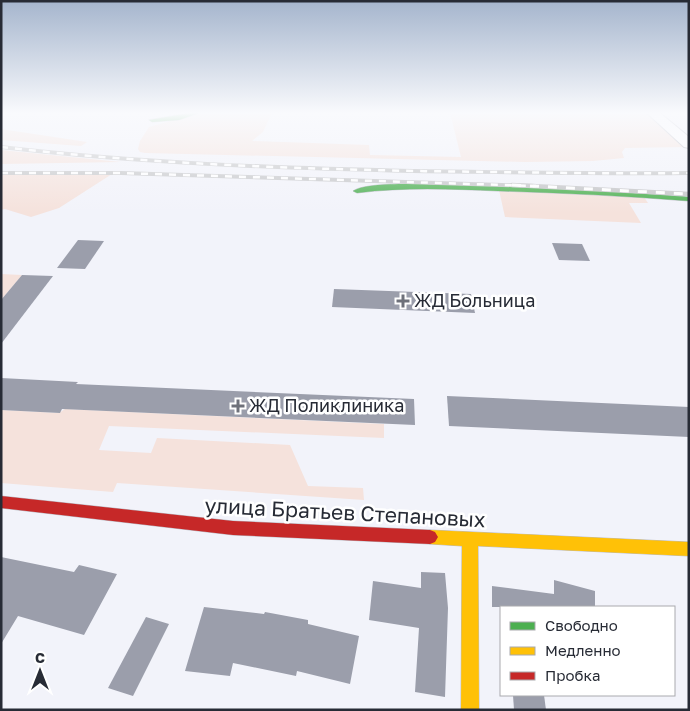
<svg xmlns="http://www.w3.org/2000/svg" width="690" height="711" font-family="'Golos Text',sans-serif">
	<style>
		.green { fill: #f5e2dc }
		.building { fill: #9b9eab }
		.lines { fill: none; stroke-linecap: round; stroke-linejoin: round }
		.street-casing { stroke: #b9bbc4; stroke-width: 2 }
		.fast-casing { stroke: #b9bbc4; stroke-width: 1 }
		.slow-casing { stroke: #b9bbc4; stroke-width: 1 }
		.jam-casing { stroke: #b9bbc4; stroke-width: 1 }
		.street { fill: #fdfdfe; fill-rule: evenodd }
		.fast { fill: #4caf50; fill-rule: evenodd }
		.slow { fill: #ffc107; fill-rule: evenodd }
		.jam { fill: #c62828; fill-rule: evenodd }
		.rail-far1-casing { stroke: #c5c6c8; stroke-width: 4 }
		.rail-casing { stroke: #c5c6c8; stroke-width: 4.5 }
		.rail-far1 { stroke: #fff; stroke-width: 2.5; stroke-dasharray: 7; stroke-linecap: butt }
		.rail { stroke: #fff; stroke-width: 3; stroke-dasharray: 9; stroke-linecap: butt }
		.poi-dot { fill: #6e717a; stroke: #fff; stroke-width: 2 }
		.labels { text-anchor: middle; stroke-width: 5; stroke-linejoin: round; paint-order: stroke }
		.poi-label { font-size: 18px; fill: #272b35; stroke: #fff; text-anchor: start }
		.near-street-label { font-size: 21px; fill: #272b35; stroke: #fff }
	</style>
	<rect width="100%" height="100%" fill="#f2f3fa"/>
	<g class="green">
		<path d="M199,113H272L263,132L252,141L369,145L370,155L461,157L450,113H650L687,147L625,148L622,152L624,158L593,161L525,162L145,153L140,152L138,149L140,141L149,127Z"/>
		<path d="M1,129L87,142L81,146L1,140Z"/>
		<path d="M1,150L121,162L1,164Z"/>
		<path d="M112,174L59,208L31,217L5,209L1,210V175Z"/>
		<path d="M499,190L644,197L648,203H629L641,223L505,217Z"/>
		<path d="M1,274L22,275L1,300Z"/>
		<path d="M65,409L384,424V438L109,426L99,450L151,453L157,438L290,445L308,486L363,488L364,500L117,483L113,492L1,483V410L59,413Z"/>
	</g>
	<g class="building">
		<path d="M78,240L104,241L85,269L57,268Z"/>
		<path d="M552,243L582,244L590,261L559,260Z"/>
		<path d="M22,275L53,276L1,344V300Z"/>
		<path d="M334,289L471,294L475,313L332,307Z"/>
		<path d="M1,378L78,382L76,384L414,399L415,425L62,409L60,413L1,410Z"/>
		<path d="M447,396L689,407V437L449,426Z"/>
		<path d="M1,557L74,572L79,565L117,574L84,635L18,616L1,644Z"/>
		<path d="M421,572L445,573L448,608L445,697L415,692L419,628L369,620L373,581L421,588Z"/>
		<path d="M554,580L595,591V607H492V586L554,594Z"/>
		<path d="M204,607L264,614L265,612L308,620V624L359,636L350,684L297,671L296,676L233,663L230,676L185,671Z"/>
		<path d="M146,617L169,624L133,696L108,688Z"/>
		<path d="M513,695H544L546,710H514Z"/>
	</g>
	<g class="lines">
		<defs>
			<path id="street" d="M647,113H660L689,137V148L684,147Z"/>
			<g id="fast">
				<path d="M189,113H199L179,120L152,122L149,120Z"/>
				<path d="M422,184L562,188L689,197V201C625,196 562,193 498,191C451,189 404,187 357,193L353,191C364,183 407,184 422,184Z"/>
			</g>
			<path id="slow" d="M430,530L689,542V556L478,546L479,710H461L462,546L430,544L425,542L422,537L425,532Z"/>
			<path id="jam" d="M1,496L233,521L430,530L435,532L438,537L435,542L430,544L233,535L1,508Z"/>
		</defs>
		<use href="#street" class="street-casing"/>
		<use href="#fast" class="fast-casing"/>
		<use href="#slow" class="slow-casing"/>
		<use href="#jam" class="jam-casing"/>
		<use href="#street" class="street"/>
		<use href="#fast" class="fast"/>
		<use href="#slow" class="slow"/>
		<use href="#jam" class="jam"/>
		<defs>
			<g id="rail-far1">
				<path d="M1,147C138,163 275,168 413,171C505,172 597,174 689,173"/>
				<path d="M1,173H121L536,186"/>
			</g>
			<path id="rail" d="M512,185L689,194"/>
		</defs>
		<use href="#rail-far1" class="rail-far1-casing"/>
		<use href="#rail" class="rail-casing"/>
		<use href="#rail-far1" class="rail-far1"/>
		<use href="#rail" class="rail"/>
	</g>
	<linearGradient id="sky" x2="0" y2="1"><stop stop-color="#a5b5cd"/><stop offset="0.53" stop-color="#f9fafd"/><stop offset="1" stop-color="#f9fafd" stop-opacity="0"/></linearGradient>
	<rect width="690" height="213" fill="url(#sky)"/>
	<g class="poi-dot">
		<path d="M400.5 293.5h5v5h5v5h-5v5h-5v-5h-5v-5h5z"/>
		<path d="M235.5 398.5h5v5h5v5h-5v5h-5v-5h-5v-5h5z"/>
	</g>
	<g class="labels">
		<g class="poi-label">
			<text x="414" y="307">ЖД Больница</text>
			<text x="249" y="412">ЖД Поликлиника</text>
		</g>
		<g class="near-street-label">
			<text transform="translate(345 513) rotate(3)" y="7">улица Братьев Степановых</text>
		</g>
	</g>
	<rect width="690" height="711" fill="none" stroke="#272b35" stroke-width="5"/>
	<rect x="500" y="606" width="175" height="90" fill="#ffffff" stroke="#a9aaae"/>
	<rect x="510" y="622" width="25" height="8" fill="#4caf50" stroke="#a9aaae"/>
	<text x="545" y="631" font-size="15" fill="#272b35">Свободно</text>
	<rect x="510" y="647" width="25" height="8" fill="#ffc107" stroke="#a9aaae"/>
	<text x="545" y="656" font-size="15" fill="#272b35">Медленно</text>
	<rect x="510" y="672" width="25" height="8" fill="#c62828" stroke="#a9aaae"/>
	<text x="545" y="681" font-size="15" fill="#272b35">Пробка</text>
	<g transform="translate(40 671)" stroke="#ffffff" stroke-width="4" paint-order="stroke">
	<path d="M0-4L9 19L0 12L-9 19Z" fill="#272b35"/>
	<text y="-8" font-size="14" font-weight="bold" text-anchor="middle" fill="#272b35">С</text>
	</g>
</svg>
